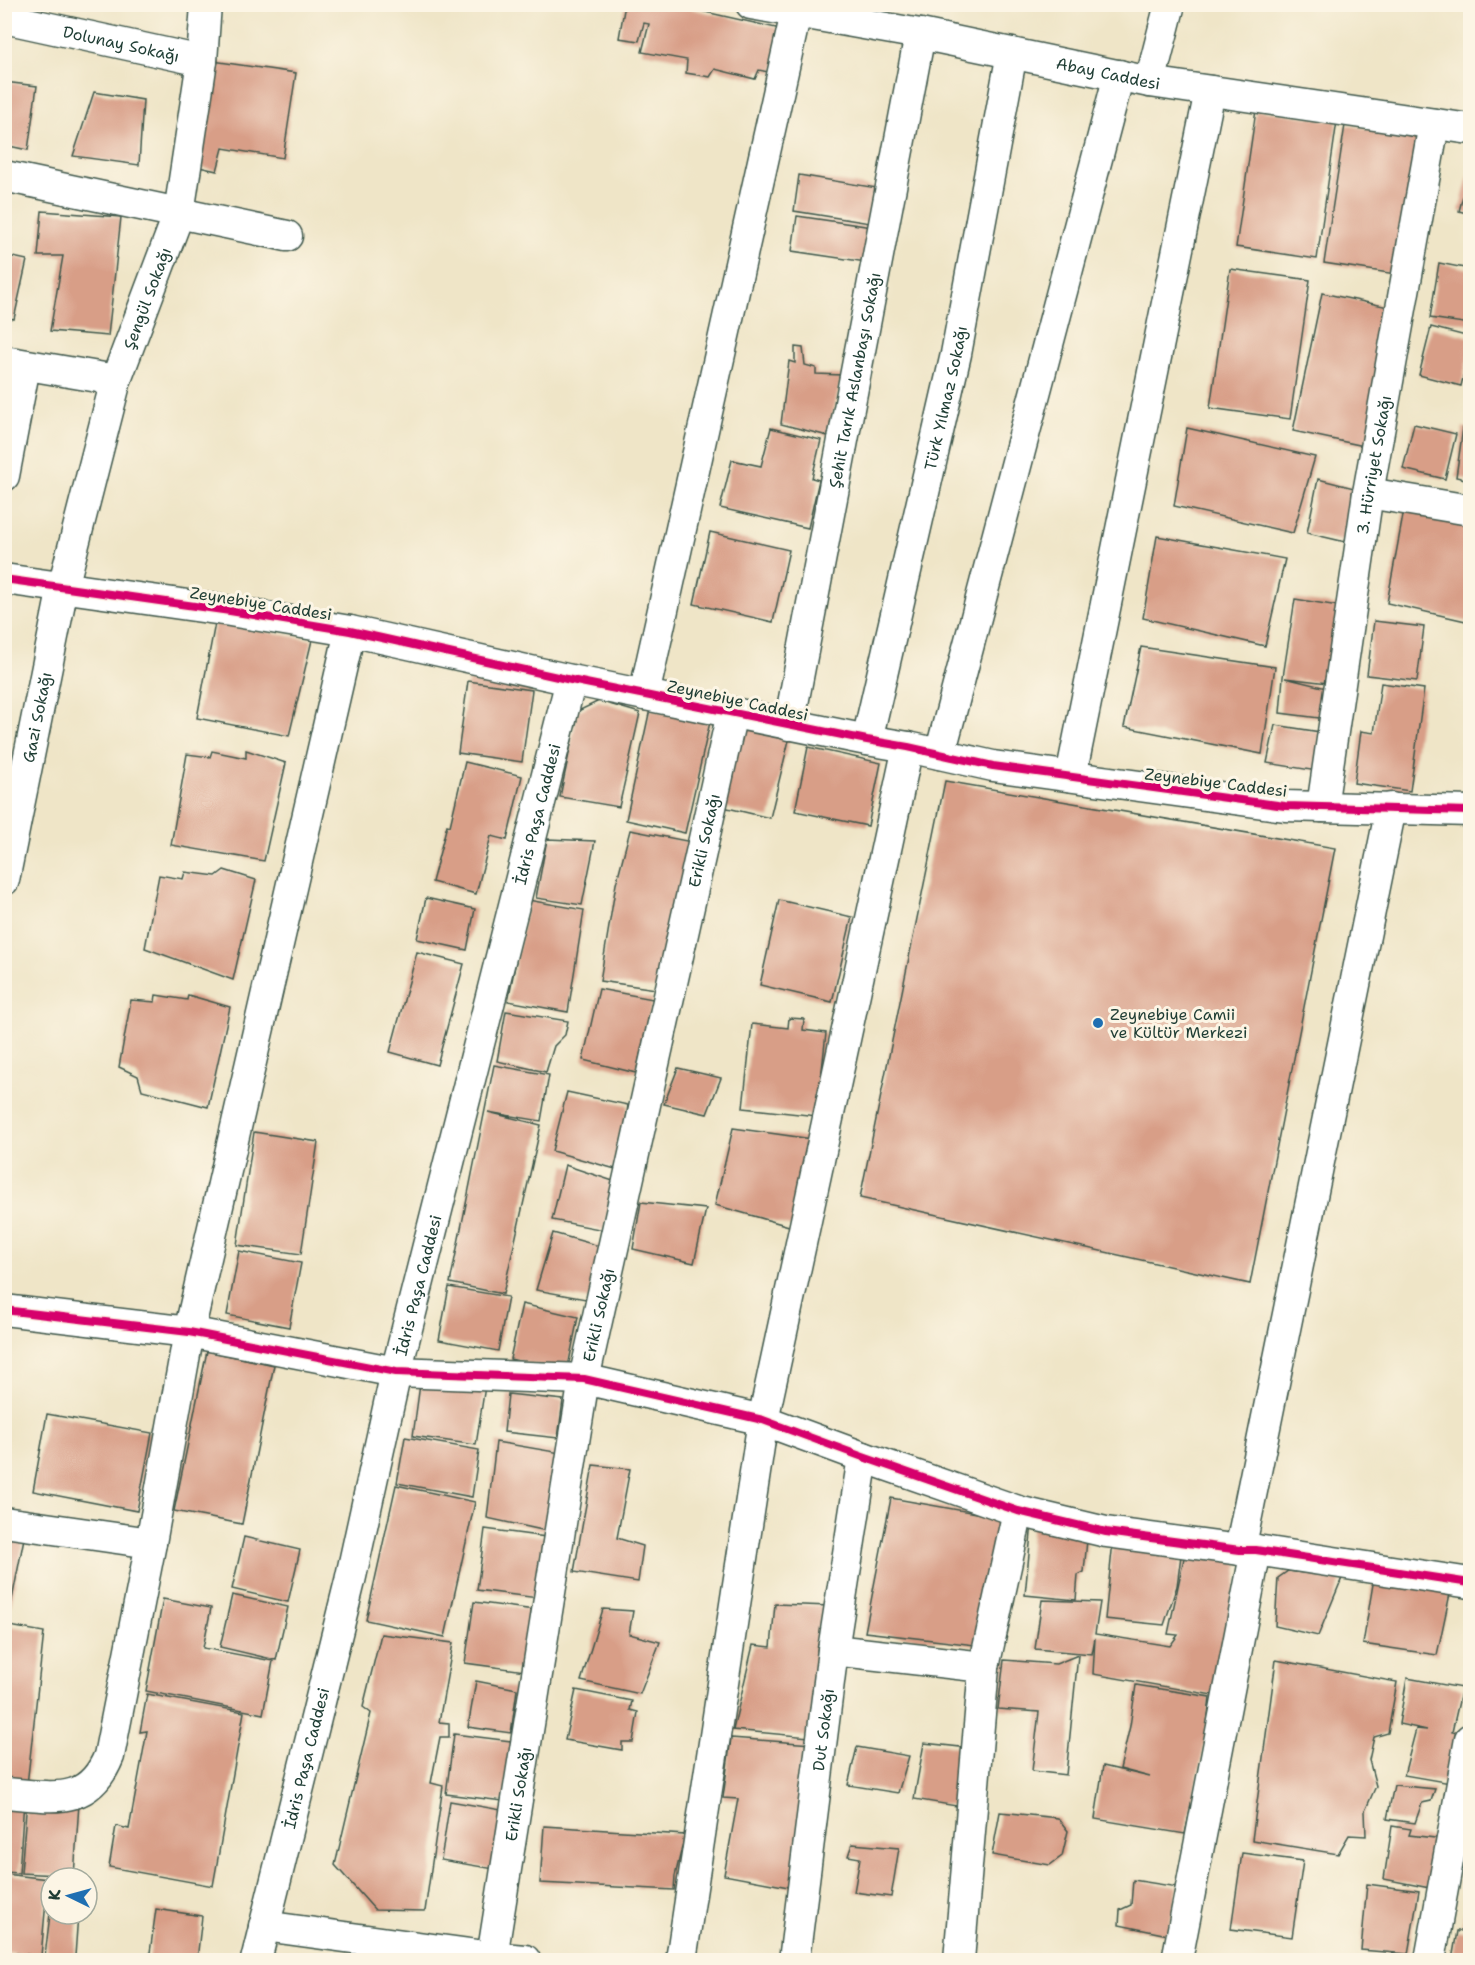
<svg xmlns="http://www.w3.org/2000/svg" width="1475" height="1965" font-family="'Shantell Sans',sans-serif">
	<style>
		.building { fill: #d89e87 }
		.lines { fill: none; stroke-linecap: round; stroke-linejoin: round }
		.minor-casing { stroke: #3e564a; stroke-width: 33 }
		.minor { stroke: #fff; stroke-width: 30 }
		.cycleway-casing { stroke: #fcf5e5; stroke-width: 11 }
		.cycleway { stroke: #d6006c; stroke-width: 8 }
		.poi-dot { fill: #1f6fb2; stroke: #fcf5e5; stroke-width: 2 }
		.labels { text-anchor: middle; stroke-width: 6; stroke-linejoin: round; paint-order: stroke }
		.street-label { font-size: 16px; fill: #1f3d34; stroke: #fcf5e5 }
		.poi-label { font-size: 16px; fill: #1f3d34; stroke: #fcf5e5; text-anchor: start }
	</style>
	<rect width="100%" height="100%" fill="#fcf5e5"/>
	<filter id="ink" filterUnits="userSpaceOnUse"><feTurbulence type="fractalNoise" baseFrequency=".0167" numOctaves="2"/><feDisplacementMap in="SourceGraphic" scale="12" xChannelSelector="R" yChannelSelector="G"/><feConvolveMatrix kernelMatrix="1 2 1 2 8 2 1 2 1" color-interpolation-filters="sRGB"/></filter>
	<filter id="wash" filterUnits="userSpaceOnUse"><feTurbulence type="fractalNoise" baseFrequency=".008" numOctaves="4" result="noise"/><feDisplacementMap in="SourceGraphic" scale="24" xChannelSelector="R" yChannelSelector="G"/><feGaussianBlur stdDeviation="1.35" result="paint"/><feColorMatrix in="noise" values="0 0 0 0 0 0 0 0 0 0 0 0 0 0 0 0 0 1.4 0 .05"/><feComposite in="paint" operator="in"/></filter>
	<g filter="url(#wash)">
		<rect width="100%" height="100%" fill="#efe5c7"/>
		<g id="blocks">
			<g class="building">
				<path d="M625,4H670L785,30L773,73L759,70L755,79L715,69L710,77L686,73L687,60L642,52L649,24L644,23L639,41L619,38Z"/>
				<path d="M206,60L296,73L283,158L223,148L217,171L190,165Z"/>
				<path d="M4,82L37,86L28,150L4,145Z"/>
				<path d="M94,92L143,100L139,165L73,156Z"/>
				<path d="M1256,110L1337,121L1317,259L1236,247Z"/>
				<path d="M1345,125L1423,138L1402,275L1324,263Z"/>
				<path d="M1470,170V214L1459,211Z"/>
				<path d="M799,175L883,189L876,224L794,211Z"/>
				<path d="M42,211L121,217L108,336L50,331L63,256H38Z"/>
				<path d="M797,216L872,227L866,262L792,251Z"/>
				<path d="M4,255L27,260L14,319L4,317Z"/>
				<path d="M1439,263L1470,269V324L1430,318Z"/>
				<path d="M1230,269L1310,280L1290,419L1210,408Z"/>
				<path d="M1322,293L1398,309L1369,447L1293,431Z"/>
				<path d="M1431,327L1470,337V350L1461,386L1419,375Z"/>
				<path d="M795,347L803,348L805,365L816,368V374L842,375L828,436L781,424L789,361L795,363Z"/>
				<path d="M1414,424L1456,434L1445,479L1403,469Z"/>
				<path d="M771,428L821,440L812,478L819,480L808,528L720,508L732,460L761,466Z"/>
				<path d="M1187,428L1315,457L1293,533L1174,506Z"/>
				<path d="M1463,428H1470V480L1456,477Z"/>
				<path d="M1318,479L1358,489L1350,543L1307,533Z"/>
				<path d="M1406,499L1470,510V622L1387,603Z"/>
				<path d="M710,532L789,550L773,622L694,604Z"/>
				<path d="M1157,536L1285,559L1265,646L1143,618Z"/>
				<path d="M1295,599L1351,608L1328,683L1285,678L1339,691L1335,720L1280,713L1283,677Z"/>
				<path d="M1374,621L1424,627L1417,681L1367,675Z"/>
				<path d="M215,623L312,640L289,736L197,718Z"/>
				<path d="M1141,647L1275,667L1262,754L1124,727Z"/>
				<path d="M468,681L532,690L522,762L458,753Z"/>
				<path d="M1381,683L1424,689L1410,791L1354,783L1361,731L1374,733Z"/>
				<path d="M599,701L640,713L619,807L560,797L578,711Z"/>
				<path d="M650,709L710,722L685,833L626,820Z"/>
				<path d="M738,724L790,736L770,818L719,806Z"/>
				<path d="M1275,725L1320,732L1317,771L1267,763Z"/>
				<path d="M808,747L881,763L868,826L795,811Z"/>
				<path d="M246,750L286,763L264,861L171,845L187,754L210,757L212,751L246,758Z"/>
				<path d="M465,762L522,776L507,840L491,836L476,894L432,882L447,825L450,826Z"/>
				<path d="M945,781L1335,848L1250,1284L860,1198Z"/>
				<path d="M630,830L697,843L663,990L600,981L616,884Z"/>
				<path d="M547,839L595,841L582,905L536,898Z"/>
				<path d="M224,870L256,880L233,980L145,948L159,875L183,879L185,872L216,876Z"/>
				<path d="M426,898L475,909L467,950L417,939Z"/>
				<path d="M528,900L584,910L568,1012L508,1001Z"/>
				<path d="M779,900L852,917L832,1002L760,985Z"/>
				<path d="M417,952L464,964L437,1065L390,1052Z"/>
				<path d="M599,989L653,999L636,1073L583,1060Z"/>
				<path d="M156,995L187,1000L188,995L230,1007L208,1107L142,1090L138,1076L119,1067L131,1000L155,1002Z"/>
				<path d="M506,1011L568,1021L565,1035L554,1046L546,1072L497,1061Z"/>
				<path d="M789,1018L804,1019L803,1030L826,1033L817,1116L743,1108L752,1024L788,1028Z"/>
				<path d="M494,1065L549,1075L541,1121L488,1112L541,1125L503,1294L450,1283Z"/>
				<path d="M678,1068L721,1078L707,1114L664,1104Z"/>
				<path d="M567,1092L628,1105L619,1170L552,1151Z"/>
				<path d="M733,1128L812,1139L796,1228L715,1205Z"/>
				<path d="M254,1132L318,1142L301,1254L237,1245Z"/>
				<path d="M565,1165L616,1182L604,1230L552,1220Z"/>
				<path d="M641,1202L706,1209L694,1263L633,1249Z"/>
				<path d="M553,1233L603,1247L591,1300L536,1290Z"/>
				<path d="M239,1251L301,1263L289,1327L227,1315Z"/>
				<path d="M449,1287L508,1297L498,1351L439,1340Z"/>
				<path d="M522,1304L578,1317L567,1372L510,1359Z"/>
				<path d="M207,1351L274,1365L242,1524L174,1511Z"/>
				<path d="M421,1377L485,1386L476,1445L413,1436Z"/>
				<path d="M508,1394L563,1400L558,1438L504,1432Z"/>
				<path d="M47,1414L152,1433L137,1511L33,1491Z"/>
				<path d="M405,1437L479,1450L472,1497L397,1483Z"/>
				<path d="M496,1442L561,1453L547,1531L487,1518Z"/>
				<path d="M593,1465L630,1469L617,1538L643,1546L638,1582L574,1572Z"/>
				<path d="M396,1485L475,1502L445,1637L366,1620Z"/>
				<path d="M891,1498L1004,1518L975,1645L865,1632Z"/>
				<path d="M1032,1523L1088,1529L1084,1572L1078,1575L1076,1600L1025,1595Z"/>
				<path d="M4,1529L25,1533L8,1620H4Z"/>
				<path d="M485,1529L546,1537L538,1598L477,1590Z"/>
				<path d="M244,1537L300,1550L288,1602L232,1589Z"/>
				<path d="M1113,1541L1182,1548L1177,1586L1164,1625L1105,1619Z"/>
				<path d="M1185,1553L1239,1561L1218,1696L1093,1674L1095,1638L1092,1654L1035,1649L1042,1600L1100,1602L1095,1634L1170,1646L1178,1635L1168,1634Z"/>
				<path d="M1288,1571L1342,1578L1318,1636L1275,1626L1278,1578Z"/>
				<path d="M1374,1578L1451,1589L1437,1655L1363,1644Z"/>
				<path d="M232,1595L288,1607L276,1660L220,1647Z"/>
				<path d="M163,1599L211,1608L203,1648L273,1661L263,1714L146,1691Z"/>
				<path d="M474,1602L534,1610L525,1671L465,1663Z"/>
				<path d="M775,1604L830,1606L809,1737L733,1730L753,1645L771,1647Z"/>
				<path d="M603,1609L633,1611L629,1634L660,1642L640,1694L581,1681Z"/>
				<path d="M4,1625L44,1632L27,1785L4,1783Z"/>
				<path d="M381,1634L453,1643L439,1722L449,1723V1737H440L431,1783L443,1786L425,1911L375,1910L335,1865L371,1713L363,1707Z"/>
				<path d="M1078,1655L1066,1775L1032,1771L1039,1712L998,1709L1004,1660L1056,1664Z"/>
				<path d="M1276,1660L1397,1682L1388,1733L1374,1737L1369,1760L1376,1786L1365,1811L1366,1836L1349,1835L1338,1854L1252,1840Z"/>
				<path d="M1407,1678L1462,1688L1452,1732L1465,1734L1456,1784L1404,1775L1416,1729L1427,1730L1399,1724Z"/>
				<path d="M476,1681L517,1689L511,1733L468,1727Z"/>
				<path d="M1136,1685L1210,1697L1205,1743L1185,1834L1095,1819L1103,1766L1150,1777L1120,1769L1130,1726Z"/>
				<path d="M576,1690L632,1701L630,1710L638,1712L633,1742H622V1750L565,1740Z"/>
				<path d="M147,1694L244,1712L213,1886L109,1867L116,1826L129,1829L147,1731L140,1732Z"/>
				<path d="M454,1734L519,1742L511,1802L446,1794Z"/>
				<path d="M731,1738L812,1744L794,1888L724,1875L738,1799L723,1798Z"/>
				<path d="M924,1743L969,1748L962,1807L914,1799Z"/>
				<path d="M857,1747L909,1756L898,1793L848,1785Z"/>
				<path d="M1394,1785L1435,1789L1431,1801L1422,1803L1415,1823L1387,1819Z"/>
				<path d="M4,1799L24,1801L19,1873L4,1872Z"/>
				<path d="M27,1800L79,1804L74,1876L21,1873Z"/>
				<path d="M450,1801L513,1812L500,1870L441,1860Z"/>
				<path d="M1000,1812L1058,1818L1068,1831L1062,1856L1050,1865L992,1855Z"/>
				<path d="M544,1826L685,1835L675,1876L674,1890L540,1883Z"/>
				<path d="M1392,1826L1411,1829L1409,1835L1444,1839L1435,1889L1384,1879Z"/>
				<path d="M852,1844L899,1848L891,1897L854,1892L860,1858L848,1856Z"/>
				<path d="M1242,1853L1303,1861L1292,1937L1231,1929Z"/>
				<path d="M5,1874L48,1879L41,1956L5,1952Z"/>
				<path d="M1133,1880L1178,1887L1168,1935L1119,1925L1120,1910L1131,1905Z"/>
				<path d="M1367,1884L1419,1891L1408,1954L1361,1950Z"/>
				<path d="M1470,1891V1925L1462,1924Z"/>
				<path d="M156,1909L202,1916L197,1960H149Z"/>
				<path d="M50,1914H78L75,1956H45Z"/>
				<path d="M1457,1931H1470V1960H1452Z"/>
			</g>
		</g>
	</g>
	<g filter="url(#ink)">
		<use href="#blocks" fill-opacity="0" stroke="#3e564a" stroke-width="1.5"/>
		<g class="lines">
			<defs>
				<g id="minor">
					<path id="s1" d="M751,4L920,34L1150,82L1470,129"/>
					<path id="s2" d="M4,18L202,61"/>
					<path d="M1150,82L1170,4"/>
					<path d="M4,176L287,236"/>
					<path d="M4,361L116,380"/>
					<path d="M4,476L25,366"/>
					<path d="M1368,493L1470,510"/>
					<path d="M4,579L230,611L350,631L571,680L867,740L908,747L993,766L1285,806L1470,811"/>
					<path d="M644,695L796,13"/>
					<path id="s3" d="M789,725L920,34"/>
					<path id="s4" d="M867,740L956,354L1012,53"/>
					<path d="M940,754L1119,75"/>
					<path d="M1071,776L1210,91"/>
					<path id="s5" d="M1322,807L1368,493L1434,124"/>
					<path id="s6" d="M4,880L63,587L116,380L179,213L202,61L206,4"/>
					<path d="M4,1310L189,1332L396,1372L584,1379L763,1420L863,1457L1018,1511L1106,1532L1240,1550H1256L1470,1583"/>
					<path d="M4,1522L151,1543"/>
					<path d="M1240,1550L1391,808"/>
					<path d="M833,1650L863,1457"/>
					<path d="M4,1793C51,1796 88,1808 109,1756L151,1543L189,1332L350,631"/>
					<path d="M264,1926L492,1957L525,1960"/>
					<path id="s7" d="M492,1957L584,1379L732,713"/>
					<path id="s8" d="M256,1960L350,1581L396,1372L571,680"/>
					<path d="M681,1960L763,1420L908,747"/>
					<path id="s9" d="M794,1960L833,1650L984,1667"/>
					<path d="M959,1960L984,1667L1018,1511"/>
					<path d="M1177,1960L1256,1550"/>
					<path d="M1430,1960L1470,1739"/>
				</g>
			</defs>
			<use href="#minor" class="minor-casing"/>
			<use href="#minor" class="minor"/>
			<defs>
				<g id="cycleway">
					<path d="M4,579L230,611L350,631L571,680L867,740L908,747L993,766L1285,806L1470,811"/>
					<path d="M4,1310L189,1332L396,1372L584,1379L763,1420L863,1457L1018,1511L1106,1532L1240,1550H1256L1470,1583"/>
				</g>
			</defs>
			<use href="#cycleway" class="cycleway-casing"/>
			<use href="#cycleway" class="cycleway"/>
		</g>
	</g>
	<circle class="poi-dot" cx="1098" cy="1023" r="6"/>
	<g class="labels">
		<g class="street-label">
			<text dy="6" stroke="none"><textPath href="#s2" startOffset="120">Dolunay Sokağı</textPath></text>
			<text dy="6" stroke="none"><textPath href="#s1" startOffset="364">Abay Caddesi</textPath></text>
			<text dy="6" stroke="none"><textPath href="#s6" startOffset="600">Şengül Sokağı</textPath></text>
			<text dy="6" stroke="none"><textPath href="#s3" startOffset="351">Şehit Tarık Aslanbaşı Sokağı</textPath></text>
			<text dy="6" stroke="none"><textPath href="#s4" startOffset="351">Türk Yılmaz Sokağı</textPath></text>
			<text dy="6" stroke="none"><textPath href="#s5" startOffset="346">3. Hürriyet Sokağı</textPath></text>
			<text transform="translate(261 603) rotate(9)" y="6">Zeynebiye Caddesi</text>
			<text transform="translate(738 700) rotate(12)" y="6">Zeynebiye Caddesi</text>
			<text dy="6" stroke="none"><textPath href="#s6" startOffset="166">Gazi Sokağı</textPath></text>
			<text transform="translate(1216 782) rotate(7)" y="6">Zeynebiye Caddesi</text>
			<text dy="6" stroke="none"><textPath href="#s8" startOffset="1180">İdris Paşa Caddesi</textPath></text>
			<text dy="6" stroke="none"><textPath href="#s7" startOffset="1137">Erikli Sokağı</textPath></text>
			<text dy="6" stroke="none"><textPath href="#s8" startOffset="694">İdris Paşa Caddesi</textPath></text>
			<text dy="6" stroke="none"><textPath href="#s7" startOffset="651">Erikli Sokağı</textPath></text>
			<text dy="6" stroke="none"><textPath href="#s9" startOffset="232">Dut Sokağı</textPath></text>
			<text dy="6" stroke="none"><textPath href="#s8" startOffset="208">İdris Paşa Caddesi</textPath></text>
			<text dy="6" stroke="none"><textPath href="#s7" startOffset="165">Erikli Sokağı</textPath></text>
		</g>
		<g class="poi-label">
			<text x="1110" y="1020">Zeynebiye Camii<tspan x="1110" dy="18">ve Kültür Merkezi</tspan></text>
		</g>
	</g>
	<rect width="1475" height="1965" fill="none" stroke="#fcf5e5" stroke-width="24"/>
	<g transform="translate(69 1896) rotate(275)"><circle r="28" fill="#fcf5e5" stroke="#a4ab9e" stroke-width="1.5"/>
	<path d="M0-4.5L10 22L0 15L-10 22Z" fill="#1f6fb2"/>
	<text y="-9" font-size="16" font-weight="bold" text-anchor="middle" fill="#1f3d34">K</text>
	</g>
</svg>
